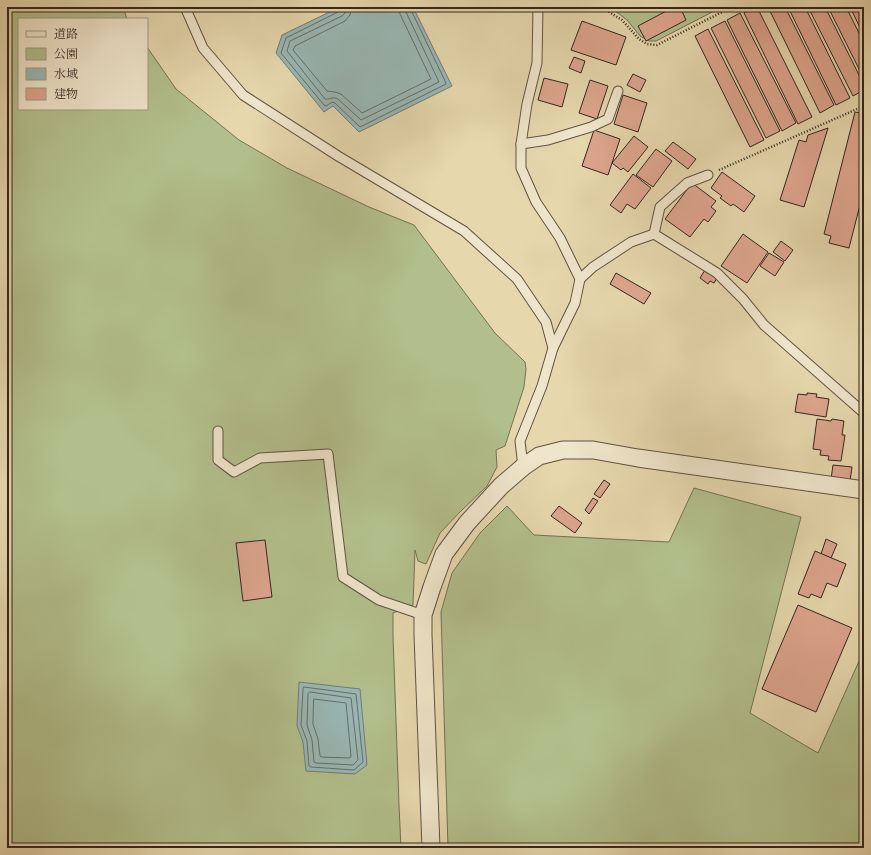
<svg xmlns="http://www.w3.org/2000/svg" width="871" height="855" font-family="'Gentium Book Plus','Noto Serif JP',serif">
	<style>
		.green { fill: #b2bf8c; stroke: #727256 }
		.water { fill: #99b7b4; stroke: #707d79 }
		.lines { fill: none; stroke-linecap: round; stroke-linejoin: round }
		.shore { stroke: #666e6a; stroke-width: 1 }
		.building { fill: #dda58e; stroke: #332621 }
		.service-casing { stroke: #605244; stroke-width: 11 }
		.minor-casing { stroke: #605244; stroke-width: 19 }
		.path { stroke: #332621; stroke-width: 2.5; stroke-dasharray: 1 2; stroke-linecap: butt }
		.service { stroke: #efe5ca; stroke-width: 9 }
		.minor { stroke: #efe5ca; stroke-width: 17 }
	</style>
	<rect width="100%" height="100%" fill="#e6d7ad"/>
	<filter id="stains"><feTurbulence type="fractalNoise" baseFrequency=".005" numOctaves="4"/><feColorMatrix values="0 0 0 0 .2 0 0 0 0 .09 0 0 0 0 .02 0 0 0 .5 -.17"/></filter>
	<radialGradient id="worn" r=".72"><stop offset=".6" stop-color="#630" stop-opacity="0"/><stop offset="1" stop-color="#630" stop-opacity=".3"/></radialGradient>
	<g class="green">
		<path d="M7,7H123L127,19H19V109H147V47L176,89L239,140L287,168L369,207L414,225L495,333L525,362L526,369L524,387L505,446L496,450L497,467L487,486L460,512L440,533L426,564L418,561L415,550L413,605L393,613V636L399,805L401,848H10L7,845Z"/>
		<path d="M610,7H722L656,41H649L640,36L627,20Z"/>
		<path d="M694,488L801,517L750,713L818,753L864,650V848H448L441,612L452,573L480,533L507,506L534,535L669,542Z"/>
	</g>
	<g class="water">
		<path d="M340,7H413L452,86L359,132L333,106L324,112L276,53L282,35Z"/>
		<path d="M299,682L360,689L367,765L355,774L306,771L303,742L297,726Z"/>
	</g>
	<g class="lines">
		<g class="shore">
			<path d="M341,7L340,10L338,12L286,38L281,53L324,105L326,106L332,102L335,103L360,127L446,84V83L411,10L410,7"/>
			<path d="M346,7L345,13L342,16L290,41L287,51L325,99C329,100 332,96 338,99L361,120L439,82L406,12L405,7"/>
			<path d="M352,7L350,15L345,21L295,46L293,50L327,91L335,92L341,94L362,113L431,79L400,14L399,7"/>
			<path d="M304,687L356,694L363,762L354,770L311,767L309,766L307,741L301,725L303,689Z"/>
			<path d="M310,692L351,698L358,760L353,765L316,763L314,762L312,740L307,725L308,694Z"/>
			<path d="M314,699L346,703L351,756L350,758L321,757L320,756L318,739L313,724Z"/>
		</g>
	</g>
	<g class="building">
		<path d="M674,7H680L686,20L646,41L638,26Z"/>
		<path d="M756,7H757L812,117L798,124L744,13Z"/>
		<path d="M768,7H785L834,105L820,113Z"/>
		<path d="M788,7H805L850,98L836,105Z"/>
		<path d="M808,7H825L864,85V90L853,96Z"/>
		<path d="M828,7H846L864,43V79Z"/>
		<path d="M850,7H864V36Z"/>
		<path d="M740,13L796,123L782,131L727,20Z"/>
		<path d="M582,21L626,37L616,65L571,50Z"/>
		<path d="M725,21L780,131L766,138L711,28Z"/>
		<path d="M708,29L764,140L750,147L695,36Z"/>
		<path d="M574,57L585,61L581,73L569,68Z"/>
		<path d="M633,74L646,80L640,92L627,85Z"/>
		<path d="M544,78L568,84L562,107L538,100Z"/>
		<path d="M590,80L608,86L597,119L579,113Z"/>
		<path d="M623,95L647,103L638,132L614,124Z"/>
		<path d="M863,110H864V189L849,248L829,243L831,236L824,234L855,112L861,113Z"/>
		<path d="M828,128L804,207L780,200L799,140L806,142L808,135Z"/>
		<path d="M594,130L620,139L608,175L582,166Z"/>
		<path d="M634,136L648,147L628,172L623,168L621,170L612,163Z"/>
		<path d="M673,142L696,159L688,169L665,151Z"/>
		<path d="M656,149L672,161L653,187L636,175Z"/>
		<path d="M722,172L755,196L744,212L733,204L731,206L720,198L722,196L711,188Z"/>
		<path d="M633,174L651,188L635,209L627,204L621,213L610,205Z"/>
		<path d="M692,183L716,201L711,207L716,211L708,222L704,219L690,237L665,219Z"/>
		<path d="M743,234L768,252L747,283L721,266Z"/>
		<path d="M781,241L793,250L785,261L773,252Z"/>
		<path d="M769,253L784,262L775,276L760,266Z"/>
		<path d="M705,270L717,278L714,283L710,281L708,284L700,278Z"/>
		<path d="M616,273L651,293L644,304L610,284Z"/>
		<path d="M807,393L817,394L816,397L829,399L826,417L795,412L798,394L807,395Z"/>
		<path d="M817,419L831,421L832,419L844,421L842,435H845L841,461L828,460L829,456L820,455L821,450L813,449Z"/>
		<path d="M833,465L852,467L850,481L831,479Z"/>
		<path d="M604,480L610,484L600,498L594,494Z"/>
		<path d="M593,498L598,501L589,514L585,510Z"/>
		<path d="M559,506L582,523L575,533L551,516Z"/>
		<path d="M826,539L837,544L831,558L821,554Z"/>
		<path d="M265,540L272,597L243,601L236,543Z"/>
		<path d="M815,551L846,564L837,587L827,583L821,598L811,594L809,598L798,594Z"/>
		<path d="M798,605L852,628L816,712L762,689Z"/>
	</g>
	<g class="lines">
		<defs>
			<g id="service">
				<path d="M185,7L203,48L243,95L338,156L464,231L517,279L546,322L553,348"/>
				<path d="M521,144L548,140L591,127L608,119L618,91"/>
				<path d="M654,234L717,273L743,299L764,325L864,413"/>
				<path d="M654,234L660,207L687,183L708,175"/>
				<path d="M580,279L593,267L631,242L654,234"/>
				<path d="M218,431V460L234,472L260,458L328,454L343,577L379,600L423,615"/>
				<path d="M523,467L520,441L542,386L553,348L575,303L580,279L560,238L536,202L521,168V144L527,104L537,63L538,7"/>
			</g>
			<path id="minor" d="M431,848L423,635V615L432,587L444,554L467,523L501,486L523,467L539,456L563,450H593L638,458L864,490"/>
		</defs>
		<use href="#service" class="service-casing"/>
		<use href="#minor" class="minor-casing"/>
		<g class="path">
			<path d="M601,7L622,20L639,39L647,44L657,45L732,7"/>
			<path d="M719,170L864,106"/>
		</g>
		<use href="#service" class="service"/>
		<use href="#minor" class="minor"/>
	</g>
	<rect width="871" height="855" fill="none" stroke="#e6d7ad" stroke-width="24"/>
	<rect x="8" y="8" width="855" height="839" fill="none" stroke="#332621" stroke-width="2"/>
	<rect x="12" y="12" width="847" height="831" fill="none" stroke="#332621"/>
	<rect x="18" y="18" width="130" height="92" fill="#efe5ca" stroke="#a49986"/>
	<rect x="26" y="31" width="20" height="6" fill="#efe5ca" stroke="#a49986"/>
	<text x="54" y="38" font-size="12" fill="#332621">道路</text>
	<rect x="26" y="48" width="20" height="12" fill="#b2bf8c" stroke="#a49986"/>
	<text x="54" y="58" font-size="12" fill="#332621">公園</text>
	<rect x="26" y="68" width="20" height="12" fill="#99b7b4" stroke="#a49986"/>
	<text x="54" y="78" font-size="12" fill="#332621">水域</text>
	<rect x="26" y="88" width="20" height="12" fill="#dda58e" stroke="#a49986"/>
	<text x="54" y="98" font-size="12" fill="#332621">建物</text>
	<rect width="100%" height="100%" filter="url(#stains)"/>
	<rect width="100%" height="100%" fill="url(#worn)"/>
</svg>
